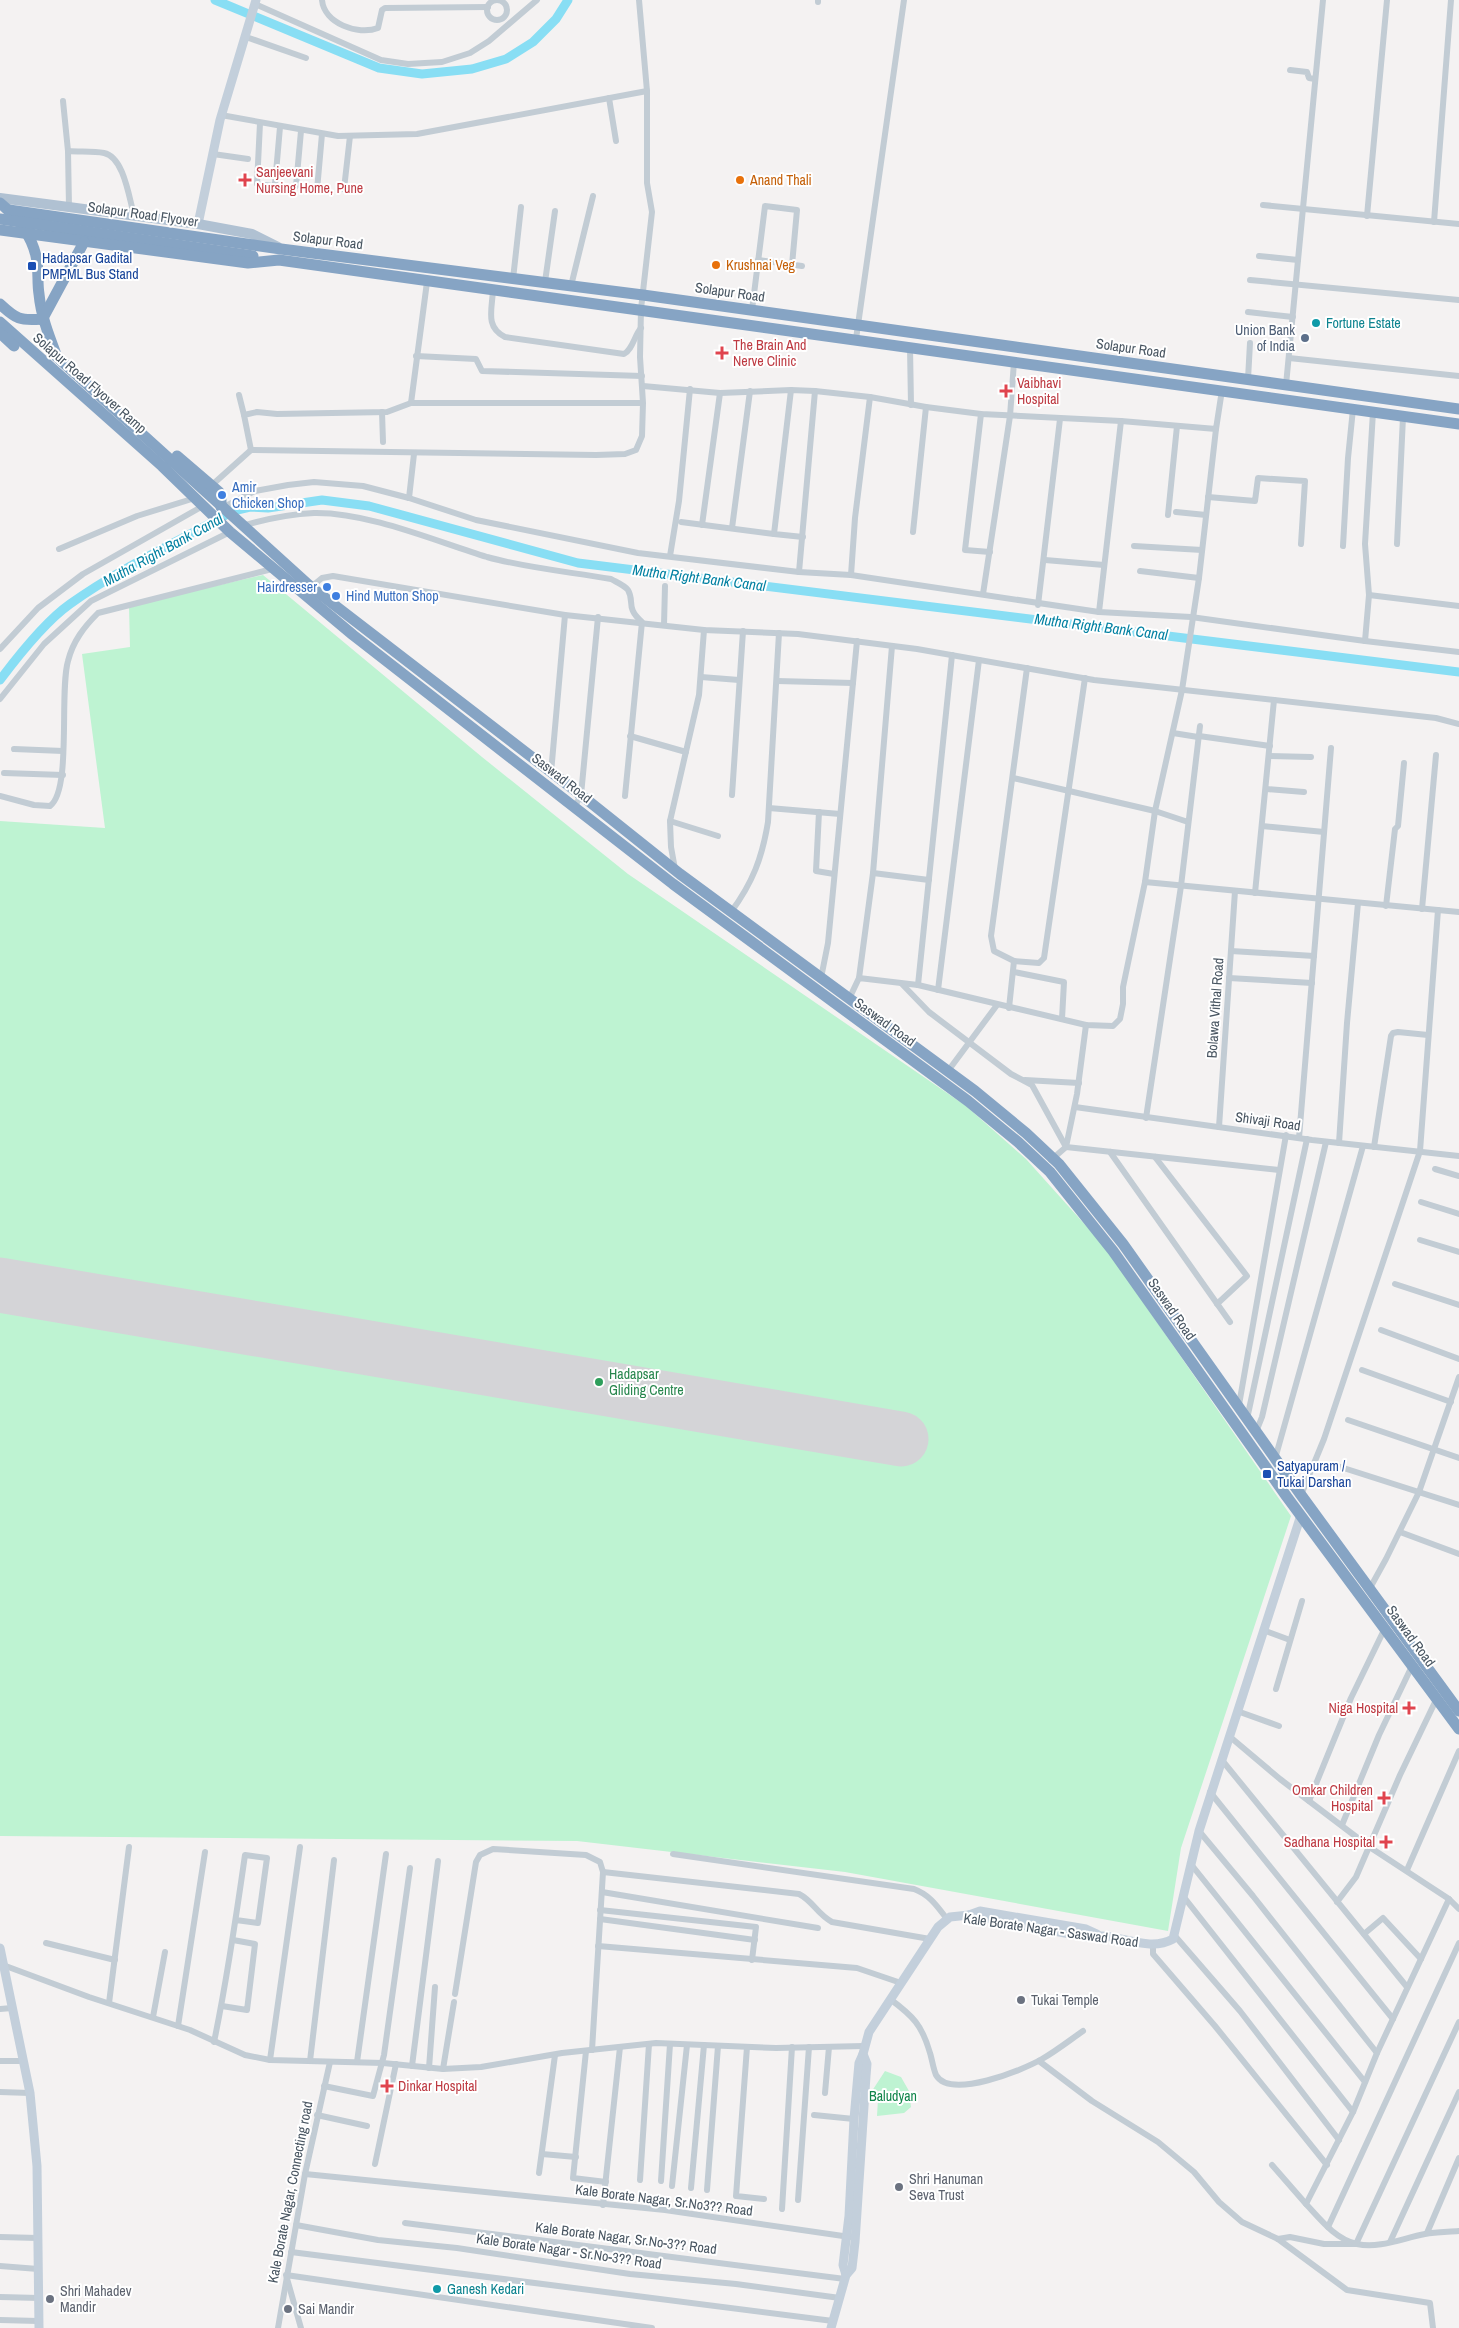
<svg xmlns="http://www.w3.org/2000/svg" width="1459" height="2328" font-family="'Archivo Narrow',sans-serif">
	<style>
		.green { fill: #bef3d2 }
		.lines { fill: none; stroke-linecap: round; stroke-linejoin: round }
		.canal { stroke: #88def4; stroke-width: 9 }
		.runway { stroke: #d4d4d7; stroke-width: 55 }
		.street { stroke: #c2ccd4; stroke-width: 6 }
		.secondary { stroke: #c3cfdb; stroke-width: 9 }
		.primary { stroke: #b0c1d2; stroke-width: 10 }
		.highway { stroke: #86a4c4; stroke-width: 11 }
		.health-dot { fill: #e0444e; stroke: #fff; stroke-width: 2 }
		.food-dot { fill: #e8710a; stroke: #fff; stroke-width: 2 }
		.transit-dot { fill: #1a4fb4; stroke: #fff; stroke-width: 2 }
		.culture-dot { fill: #0f9aa8; stroke: #fff; stroke-width: 2 }
		.service-dot { fill: #5c6f8a; stroke: #fff; stroke-width: 2 }
		.shop-dot { fill: #3f7fe0; stroke: #fff; stroke-width: 2 }
		.leisure-dot { fill: #2e9e5b; stroke: #fff; stroke-width: 2 }
		.worship-dot { fill: #6b7280; stroke: #fff; stroke-width: 2 }
		.labels { text-anchor: middle; stroke-width: 4; stroke-linejoin: round; paint-order: stroke }
		.health-label { font-size: 14px; fill: #be3a42; stroke: #fff; text-anchor: start }
		.food-label { font-size: 14px; fill: #c56008; stroke: #fff; text-anchor: start }
		.street-label { font-size: 14px; fill: #485561; stroke: #fff }
		.transit-label { font-size: 14px; fill: #164399; stroke: #fff; text-anchor: start }
		.culture-label { font-size: 14px; fill: #0d838f; stroke: #fff; text-anchor: start }
		.service-label { font-size: 14px; fill: #4e5e75; stroke: #fff; text-anchor: end }
		.shop-label { font-size: 14px; fill: #366cbe; stroke: #fff; text-anchor: start }
		.leisure-label { font-size: 14px; fill: #27864d; stroke: #fff; text-anchor: start }
		.worship-label { font-size: 14px; fill: #5b616d; stroke: #fff; text-anchor: start }
		.park-label { font-size: 14px; fill: #10854a; stroke: #fff }
		.water-label { font-size: 15px; font-style: italic; fill: #0381a2; stroke: #fff }
	</style>
	<rect width="100%" height="100%" fill="#f4f2f2"/>
	<g class="green">
		<path d="M263,575L482,757L628,874L966,1106L1026,1159L1105,1247L1291,1516L1181,1848L1168,1931L845,1872L577,1841L0,1836V821L105,828L82,654L130,647L129,606Z"/>
		<path d="M885,2071L901,2077L909,2091L911,2107L904,2113L877,2116L878,2099L869,2100L870,2094Z"/>
	</g>
	<g class="lines">
		<g class="canal">
			<path d="M215,0L379,68L422,74L472,69L506,59L533,42L556,19L568,0"/>
			<path d="M0,680C18,656 46,621 70,604C120,568 179,541 233,511L250,507L268,508L322,500L369,506L578,563L1459,672"/>
		</g>
		<path class="runway" d="M0,1285L901,1439"/>
		<g class="street">
			<path d="M322,0C324,23 358,36 378,28L382,10L385,8L488,7"/>
			<path d="M639,0L647,91V183L652,212L641,309L640,357L643,403H411L387,412L277,414L257,412L244,415L251,450L596,455L625,454L636,450L642,436L643,403"/>
			<path d="M818,0V2"/>
			<circle cx="497" cy="10" r="10"/>
			<path d="M255,4L381,60L408,64L442,62L470,53L489,41L537,0"/>
			<path d="M246,37L306,58"/>
			<path d="M1290,70L1307,72L1309,78L1315,79"/>
			<path d="M609,98L616,141"/>
			<path d="M63,101L68,151L69,207"/>
			<path d="M221,115L338,136L417,134L647,91"/>
			<path d="M260,123L257,184L273,186L275,184L280,127"/>
			<path d="M68,151C80,152 93,151 104,153C124,157 129,198 134,215"/>
			<path d="M213,154L248,159"/>
			<path d="M296,186L301,131"/>
			<path d="M344,189L350,136"/>
			<path d="M317,190L322,134"/>
			<path d="M1263,205L1459,224"/>
			<path d="M1367,216L1387,0"/>
			<path d="M1434,222L1451,0"/>
			<path d="M1259,256L1298,260"/>
			<path d="M758,260L802,266"/>
			<path d="M513,279L521,207"/>
			<path d="M1250,280L1459,300"/>
			<path d="M545,282L555,211"/>
			<path d="M571,286L593,196"/>
			<path d="M493,290C492,310 485,327 505,337L624,354C633,349 634,336 641,328"/>
			<path d="M752,310L765,206L797,210L792,265"/>
			<path d="M1248,312L1293,317"/>
			<path d="M856,339L904,0"/>
			<path d="M910,347L911,405"/>
			<path d="M416,356L476,359L482,371L642,376"/>
			<path d="M1289,358L1459,376"/>
			<path d="M1248,379L1250,343"/>
			<path d="M1286,385L1323,0"/>
			<path d="M643,386L720,393L791,390L815,391L870,397L926,407L981,414L1121,421L1216,429L1222,390"/>
			<path d="M791,390L774,534L803,537"/>
			<path d="M239,395L244,415"/>
			<path d="M411,403L427,282"/>
			<path d="M382,412L383,442"/>
			<path d="M981,414L965,550L990,552"/>
			<path d="M212,485L251,450"/>
			<path d="M1208,497L1255,501L1258,478L1305,481L1301,544"/>
			<path d="M409,498L414,454"/>
			<path d="M222,508L255,491L288,485L314,482L363,486L409,498L476,520L638,553L799,572L851,575L1099,612L1191,617L1365,641L1459,652"/>
			<path d="M1176,512L1206,515"/>
			<path d="M1168,515L1177,426"/>
			<path d="M681,522L774,534"/>
			<path d="M702,525L720,393"/>
			<path d="M242,526C266,519 289,514 314,513C368,512 435,541 487,557C526,568 571,572 611,579C616,582 624,585 628,590C635,602 625,607 642,622L625,796"/>
			<path d="M732,528L750,391"/>
			<path d="M913,532L926,407"/>
			<path d="M1397,544L1403,417"/>
			<path d="M1134,546L1202,550"/>
			<path d="M1343,546L1348,458L1353,409"/>
			<path d="M59,549L137,516L195,498"/>
			<path d="M670,556L679,501L690,389"/>
			<path d="M1045,560L1104,565"/>
			<path d="M1140,571L1199,578"/>
			<path d="M799,572L815,391"/>
			<path d="M851,575L855,518L870,397"/>
			<path d="M311,587L322,578L333,576L565,615L704,630L798,634L917,649L1094,680L1436,718L1459,724"/>
			<path d="M983,594L1010,416L1014,362"/>
			<path d="M1369,595L1459,606"/>
			<path d="M1038,605L1060,419"/>
			<path d="M1099,612L1121,421"/>
			<path d="M664,625L665,586"/>
			<path d="M1365,641L1369,595L1365,544L1373,412"/>
			<path d="M0,649L38,608L83,574L203,506"/>
			<path d="M1027,668L991,936L994,951L1014,961L1039,963L1044,958L1085,678"/>
			<path d="M701,677L739,680"/>
			<path d="M777,681L853,683"/>
			<path d="M0,699L44,644L91,601L230,532"/>
			<path d="M1173,733L1198,737"/>
			<path d="M630,736L686,752"/>
			<path d="M1199,736L1270,746"/>
			<path d="M14,749L63,751"/>
			<path d="M1269,756L1311,757"/>
			<path d="M4,773L63,775"/>
			<path d="M551,773L565,615"/>
			<path d="M1013,778L1155,811L1188,822"/>
			<path d="M1266,789L1304,792"/>
			<path d="M732,795L743,631"/>
			<path d="M0,796L34,805L50,806C72,790 59,692 68,661C73,641 84,627 98,613L272,569"/>
			<path d="M575,806L581,795L598,617"/>
			<path d="M769,808L840,814"/>
			<path d="M819,812L816,871L834,874"/>
			<path d="M670,821L718,836"/>
			<path d="M1262,826L1324,832"/>
			<path d="M675,869L671,847L670,821L699,695L704,630"/>
			<path d="M873,873L929,880"/>
			<path d="M1145,882L1459,912"/>
			<path d="M1255,893L1274,700"/>
			<path d="M1386,906L1395,829L1398,826L1404,763"/>
			<path d="M1422,909L1436,755"/>
			<path d="M731,912C753,882 762,858 768,822L779,633"/>
			<path d="M1231,951L1314,956"/>
			<path d="M1014,972L1064,982L1062,1019"/>
			<path d="M821,978L828,943L857,641"/>
			<path d="M859,978L873,873L892,646"/>
			<path d="M1229,978L1312,983"/>
			<path d="M902,984L929,1012L1011,1074L1032,1085L1066,1147L1279,1170"/>
			<path d="M918,985L952,655"/>
			<path d="M938,990L979,660"/>
			<path d="M849,999L859,978L918,985L1086,1025L1113,1026L1120,1019L1123,1004V987L1145,882L1155,811L1182,690L1199,578L1216,429"/>
			<path d="M1009,1008L1014,961"/>
			<path d="M948,1071L997,1005"/>
			<path d="M1025,1080L1079,1083"/>
			<path d="M1075,1107L1312,1140L1459,1156"/>
			<path d="M1146,1118L1181,886L1200,726"/>
			<path d="M1219,1127L1235,891"/>
			<path d="M1299,1138L1331,748"/>
			<path d="M1339,1143L1347,1023L1358,903"/>
			<path d="M1374,1147L1391,1036L1393,1033L1398,1032L1428,1035"/>
			<path d="M1110,1152L1230,1322"/>
			<path d="M1155,1157L1247,1276L1217,1304"/>
			<path d="M1051,1160L1066,1147L1077,1094L1086,1025"/>
			<path d="M1435,1169L1459,1176"/>
			<path d="M1421,1202L1459,1214"/>
			<path d="M1420,1240L1459,1252"/>
			<path d="M1395,1284L1459,1305"/>
			<path d="M1381,1330L1459,1359"/>
			<path d="M1362,1370L1451,1402"/>
			<path d="M1239,1405L1286,1135"/>
			<path d="M1247,1419L1307,1139"/>
			<path d="M1348,1420L1459,1458"/>
			<path d="M1256,1432L1262,1417L1326,1142"/>
			<path d="M1275,1459L1363,1146"/>
			<path d="M1331,1464L1459,1505"/>
			<path d="M1301,1495L1324,1439L1420,1151L1438,910"/>
			<path d="M1400,1532L1459,1554"/>
			<path d="M1370,1588L1386,1559L1419,1492L1459,1377"/>
			<path d="M1263,1630L1290,1640"/>
			<path d="M1276,1689L1302,1601"/>
			<path d="M1237,1711L1279,1726"/>
			<path d="M1229,1736L1280,1779L1371,1848L1449,1899L1459,1909"/>
			<path d="M1221,1759L1407,1987"/>
			<path d="M1210,1792L1393,2019"/>
			<path d="M1309,1801L1351,1698L1385,1628"/>
			<path d="M1342,1825L1379,1735L1412,1666"/>
			<path d="M1199,1831L1253,1896L1377,2053"/>
			<path d="M673,1854L914,1889C930,1895 937,1906 947,1919"/>
			<path d="M1190,1863L1365,2082"/>
			<path d="M1407,1870L1459,1751"/>
			<path d="M603,1872L799,1894C813,1901 817,1914 832,1922L930,1939"/>
			<path d="M602,1892L818,1928"/>
			<path d="M1183,1896L1353,2112"/>
			<path d="M1449,1899L1377,2053L1353,2112L1306,2204C1320,2219 1335,2239 1357,2244C1379,2249 1403,2238 1425,2234C1436,2232 1448,2232 1459,2231"/>
			<path d="M1337,1902L1356,1877L1400,1775L1437,1698"/>
			<path d="M600,1910L756,1927L752,1960"/>
			<path d="M600,1919L755,1940"/>
			<path d="M1364,1934L1383,1918L1421,1959"/>
			<path d="M1175,1936L1240,2011L1339,2140"/>
			<path d="M46,1943L115,1960"/>
			<path d="M1153,1945V1954L1215,2026L1327,2165"/>
			<path d="M598,1946L857,1968L901,1983"/>
			<path d="M3,1965L89,1997L190,2030L245,2055L270,2060L383,2063L443,2069L481,2067L562,2053L656,2043L776,2048L864,2046"/>
			<path d="M455,1994L476,1862L480,1855L493,1849L586,1855L600,1862L603,1872L592,2050"/>
			<path d="M890,1999C913,2016 922,2025 930,2053C932,2059 933,2068 936,2075C950,2100 1023,2070 1042,2059C1056,2051 1070,2040 1083,2031"/>
			<path d="M109,2003L129,1847"/>
			<path d="M222,2006L247,2010L255,1944L233,1940"/>
			<path d="M0,2009L12,2008"/>
			<path d="M153,2017L165,1952"/>
			<path d="M178,2026L205,1852"/>
			<path d="M214,2042C227,1980 236,1918 245,1855L267,1858L258,1923L236,1920"/>
			<path d="M747,2047L736,2196L764,2199"/>
			<path d="M586,2051L573,2178L606,2182"/>
			<path d="M270,2060L300,1847"/>
			<path d="M0,2061H24"/>
			<path d="M310,2061L334,1860"/>
			<path d="M1039,2061L1092,2101L1158,2142L1194,2172L1219,2202L1242,2222L1278,2239L1347,2290L1430,2303L1433,2328"/>
			<path d="M357,2062L386,1854"/>
			<path d="M412,2066L438,1861"/>
			<path d="M429,2068L435,1987"/>
			<path d="M443,2069L454,2002"/>
			<path d="M324,2086L373,2096L384,2055L410,1868"/>
			<path d="M0,2092L30,2093"/>
			<path d="M825,2093L829,2047"/>
			<path d="M317,2115L367,2126"/>
			<path d="M814,2115L854,2119"/>
			<path d="M542,2154L576,2157"/>
			<path d="M375,2164L396,2064"/>
			<path d="M1272,2165L1306,2204"/>
			<path d="M539,2173L555,2055"/>
			<path d="M305,2174L665,2210L850,2237"/>
			<path d="M640,2180L649,2044"/>
			<path d="M661,2181L670,2044"/>
			<path d="M672,2186L687,2045"/>
			<path d="M691,2188L704,2045"/>
			<path d="M707,2190L718,2046"/>
			<path d="M798,2200L809,2047"/>
			<path d="M603,2205L620,2047"/>
			<path d="M782,2209L792,2047"/>
			<path d="M405,2223L845,2279"/>
			<path d="M296,2225L378,2240L457,2248L630,2274L736,2284L840,2298"/>
			<path d="M1328,2227L1459,1943"/>
			<path d="M1427,2233L1459,2158"/>
			<path d="M0,2237L38,2238"/>
			<path d="M1278,2239L1290,2237L1324,2244H1356L1459,2022"/>
			<path d="M1390,2242L1459,2092"/>
			<path d="M291,2252L833,2321"/>
			<path d="M0,2266L38,2269"/>
			<path d="M0,2297L39,2298"/>
			<path d="M0,2320L38,2321"/>
			<path d="M278,2328L305,2174L330,2062"/>
			<path d="M301,2328L286,2275L652,2328"/>
		</g>
		<g class="secondary">
			<path d="M198,224L220,120L256,0"/>
			<path d="M969,1915L980,1911L1086,1929L1097,1934"/>
			<path d="M0,1948L30,2093L37,2166L39,2328"/>
			<path d="M846,2275L843,2265L849,2216L854,2119L859,2063L863,2054"/>
			<path d="M831,2328L846,2275L852,2268L855,2242L866,2076L867,2064L863,2054L869,2032L938,1927L950,1917L969,1915L1086,1937C1115,1930 1146,1954 1173,1939L1199,1831L1301,1515"/>
		</g>
		<path class="primary" d="M0,198L198,224L252,234L278,247"/>
		<g class="highway">
			<path d="M0,203C17,217 31,234 36,256C39,268 37,282 39,294C41,316 49,336 57,357L311,587L581,795L680,874L975,1091L1026,1133L1059,1164L1123,1244L1301,1495L1459,1711"/>
			<path d="M9,210L281,249L643,295L1459,409"/>
			<path d="M0,219L253,256"/>
			<path d="M0,230L248,263L279,260L1459,424"/>
			<path d="M0,304C16,319 20,321 42,319"/>
			<path d="M42,320L84,242"/>
			<path d="M0,322L162,466L230,532L353,635L673,884L968,1101L1018,1142L1050,1172L1113,1251L1287,1497L1459,1729"/>
			<path d="M0,333L14,346"/>
			<path d="M177,456L219,492L221,495V507"/>
		</g>
	</g>
	<g class="health-dot">
		<path d="M242.5 172.5h5v5h5v5h-5v5h-5v-5h-5v-5h5z"/>
		<path d="M719.5 345.5h5v5h5v5h-5v5h-5v-5h-5v-5h5z"/>
		<path d="M1003.5 383.5h5v5h5v5h-5v5h-5v-5h-5v-5h5z"/>
		<path d="M1406.5 1700.5h5v5h5v5h-5v5h-5v-5h-5v-5h5z"/>
		<path d="M1381.5 1790.5h5v5h5v5h-5v5h-5v-5h-5v-5h5z"/>
		<path d="M1383.5 1834.5h5v5h5v5h-5v5h-5v-5h-5v-5h5z"/>
		<path d="M384.5 2078.5h5v5h5v5h-5v5h-5v-5h-5v-5h5z"/>
	</g>
	<g class="food-dot">
		<circle cx="740" cy="180" r="5"/>
		<circle cx="716" cy="265" r="5"/>
	</g>
	<g class="transit-dot">
		<rect x="27" y="261" width="10" height="10" rx="2.5"/>
		<rect x="1262" y="1469" width="10" height="10" rx="2.5"/>
	</g>
	<g class="culture-dot">
		<circle cx="1316" cy="323" r="5"/>
		<circle cx="437" cy="2289" r="5"/>
	</g>
	<circle class="service-dot" cx="1305" cy="338" r="5"/>
	<g class="shop-dot">
		<circle cx="222" cy="495" r="5"/>
		<circle cx="327" cy="587" r="5"/>
		<circle cx="336" cy="596" r="5"/>
	</g>
	<circle class="leisure-dot" cx="599" cy="1382" r="5"/>
	<g class="worship-dot">
		<circle cx="1021" cy="2000" r="5"/>
		<circle cx="899" cy="2187" r="5"/>
		<circle cx="50" cy="2299" r="5"/>
		<circle cx="288" cy="2309" r="5"/>
	</g>
	<g class="labels">
		<g class="health-label">
			<text x="256" y="177">Sanjeevani<tspan x="256" dy="16">Nursing Home, Pune</tspan></text>
			<text x="733" y="350">The Brain And<tspan x="733" dy="16">Nerve Clinic</tspan></text>
			<text x="1017" y="388">Vaibhavi<tspan x="1017" dy="16">Hospital</tspan></text>
			<text x="1398" y="1713" text-anchor="end">Niga Hospital</text>
			<text x="1373" y="1795" text-anchor="end">Omkar Children<tspan x="1373" dy="16">Hospital</tspan></text>
			<text x="1375" y="1847" text-anchor="end">Sadhana Hospital</text>
			<text x="398" y="2091">Dinkar Hospital</text>
		</g>
		<g class="food-label">
			<text x="750" y="185">Anand Thali</text>
			<text x="726" y="270">Krushnai Veg</text>
		</g>
		<g class="street-label">
			<text transform="translate(143 214) rotate(8)" y="5">Solapur Road Flyover</text>
			<text transform="translate(328 240) rotate(7)" y="5">Solapur Road</text>
			<text transform="translate(730 292) rotate(8)" y="5">Solapur Road</text>
			<text transform="translate(1131 348) rotate(8)" y="5">Solapur Road</text>
			<text transform="translate(90 383) rotate(41)" y="5">Solapur Road Flyover Ramp</text>
			<text transform="translate(562 778) rotate(38)" y="5">Saswad Road</text>
			<text transform="translate(1215 1008) rotate(-86)" y="5">Bolawa Vithal Road</text>
			<text transform="translate(885 1022) rotate(36)" y="5">Saswad Road</text>
			<text transform="translate(1268 1121) rotate(8)" y="5">Shivaji Road</text>
			<text transform="translate(1172 1309) rotate(55)" y="5">Saswad Road</text>
			<text transform="translate(1411 1636) rotate(54)" y="5">Saswad Road</text>
			<text transform="translate(1051 1930) rotate(8)" y="5">Kale Borate Nagar - Saswad Road</text>
			<text transform="translate(290 2192) rotate(-79)" y="5">Kale Borate Nagar, Connecting road</text>
			<text transform="translate(664 2200) rotate(7)" y="5">Kale Borate Nagar, Sr.No3?? Road</text>
			<text transform="translate(626 2238) rotate(7)" y="5">Kale Borate Nagar, Sr.No-3?? Road</text>
			<text transform="translate(569 2251) rotate(8)" y="5">Kale Borate Nagar - Sr.No-3?? Road</text>
		</g>
		<g class="transit-label">
			<text x="42" y="263">Hadapsar Gadital<tspan x="42" dy="16">PMPML Bus Stand</tspan></text>
			<text x="1277" y="1471">Satyapuram /<tspan x="1277" dy="16">Tukai Darshan</tspan></text>
		</g>
		<g class="culture-label">
			<text x="1326" y="328">Fortune Estate</text>
			<text x="447" y="2294">Ganesh Kedari</text>
		</g>
		<g class="service-label">
			<text x="1295" y="335">Union Bank<tspan x="1295" dy="16">of India</tspan></text>
		</g>
		<g class="shop-label">
			<text x="232" y="492">Amir<tspan x="232" dy="16">Chicken Shop</tspan></text>
			<text x="317" y="592" text-anchor="end">Hairdresser</text>
			<text x="346" y="601">Hind Mutton Shop</text>
		</g>
		<g class="leisure-label">
			<text x="609" y="1379">Hadapsar<tspan x="609" dy="16">Gliding Centre</tspan></text>
		</g>
		<g class="worship-label">
			<text x="1031" y="2005">Tukai Temple</text>
			<text x="909" y="2184">Shri Hanuman<tspan x="909" dy="16">Seva Trust</tspan></text>
			<text x="60" y="2296">Shri Mahadev<tspan x="60" dy="16">Mandir</tspan></text>
			<text x="298" y="2314">Sai Mandir</text>
		</g>
		<g class="park-label">
			<text x="893" y="2101">Baludyan</text>
		</g>
		<g class="water-label">
			<text transform="translate(163 550) rotate(-29)" y="5">Mutha Right Bank Canal</text>
			<text transform="translate(699 578) rotate(7)" y="5">Mutha Right Bank Canal</text>
			<text transform="translate(1101 627) rotate(7)" y="5">Mutha Right Bank Canal</text>
		</g>
	</g>
</svg>
